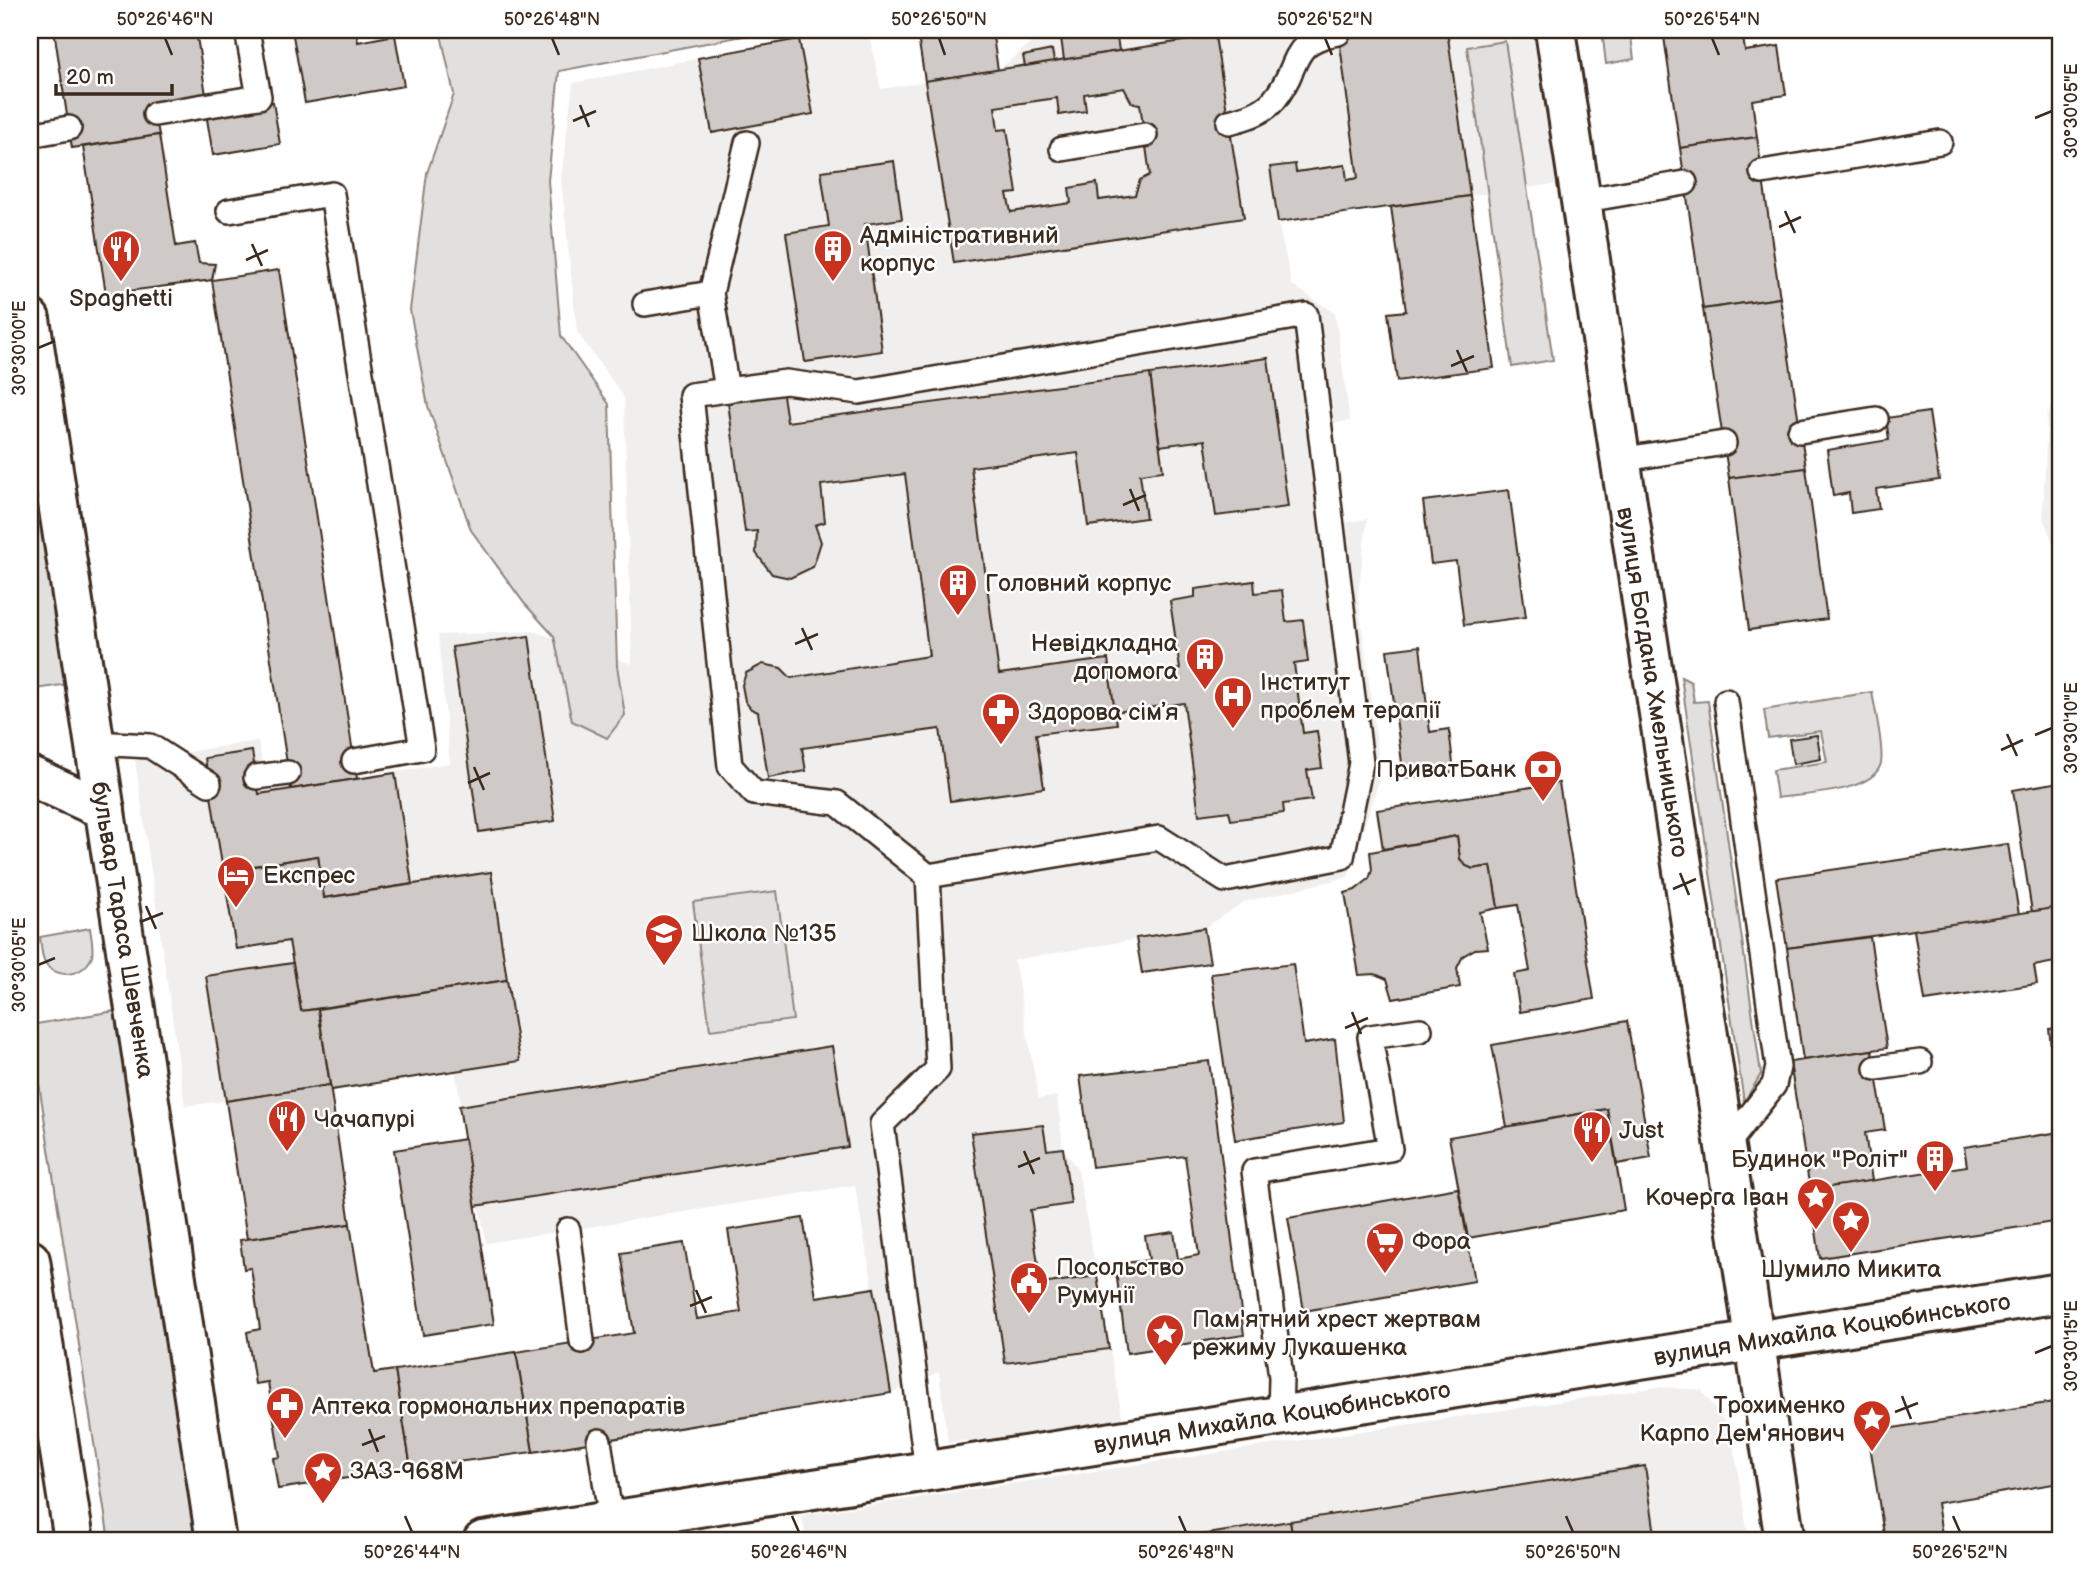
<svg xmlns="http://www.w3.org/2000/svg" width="2090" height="1571" font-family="'Balsamiq Sans',sans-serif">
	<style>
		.built { fill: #f1efee }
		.green { fill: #e2e0de; stroke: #8e857e; stroke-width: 2 }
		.building { fill: #cfcac7; stroke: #3b2a1e; stroke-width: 2; fill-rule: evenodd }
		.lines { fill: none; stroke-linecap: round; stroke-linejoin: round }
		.service-casing { stroke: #3b2a1e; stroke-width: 28 }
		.minor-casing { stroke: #3b2a1e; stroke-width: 44 }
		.tertiary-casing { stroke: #3b2a1e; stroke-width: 44 }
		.secondary-casing { stroke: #3b2a1e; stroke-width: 44 }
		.primary-casing { stroke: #3b2a1e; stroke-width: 44 }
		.service { stroke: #fff; stroke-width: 23 }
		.minor { stroke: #fff; stroke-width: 38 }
		.tertiary { stroke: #fff; stroke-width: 38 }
		.secondary { stroke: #fff; stroke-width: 38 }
		.primary { stroke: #fff; stroke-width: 38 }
		.ticks { fill: none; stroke: #3b2a1e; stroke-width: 2.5 }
		.labels { text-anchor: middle; stroke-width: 5; stroke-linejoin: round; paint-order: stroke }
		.poi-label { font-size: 24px; fill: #3b2a1e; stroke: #fff; text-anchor: start }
		.street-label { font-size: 24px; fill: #3b2a1e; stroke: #fff }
		.neatline { fill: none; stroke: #3b2a1e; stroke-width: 2.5 }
		.ticks-label { font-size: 18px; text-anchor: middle; fill: #3b2a1e }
	</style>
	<rect width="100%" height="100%" fill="#fff"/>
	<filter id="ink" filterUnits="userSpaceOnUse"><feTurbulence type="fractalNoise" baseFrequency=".0143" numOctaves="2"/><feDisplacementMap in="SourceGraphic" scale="14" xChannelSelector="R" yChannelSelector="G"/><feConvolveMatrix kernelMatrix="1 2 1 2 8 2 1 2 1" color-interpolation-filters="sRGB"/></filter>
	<g filter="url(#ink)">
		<g class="built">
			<path d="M846,30H868L881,89L998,70L1030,44L1028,30H1535L1556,184L1278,223L1292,285L1335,313L1350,421L1327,424L1342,523L1367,519L1358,596L1381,775L1348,877L1244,902L1204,928L1014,960L1039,1099L1057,1096L1063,1148L1078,1170L1123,1422L948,1443L939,1372L891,1393L855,1185L486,1243L455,1071L185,1106L135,760L258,741L268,793L450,763L438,635L533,631L632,664L624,397L577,332L561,179L573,83Z"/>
			<path d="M2060,390V561L2043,518L2047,416Z"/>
			<path d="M1658,1387L1701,1390L1731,1430L1749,1541H806L802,1515Z"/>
		</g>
		<g class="green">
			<path d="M440,30H775L559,71L548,181L561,336L609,404L617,666L625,715L607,738L572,721L554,636L524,603L471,530L428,406L410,310L427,173L454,94Z"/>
			<path d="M1602,30H1630L1634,59L1606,64Z"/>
			<path d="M1505,41L1553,360L1512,367L1467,47Z"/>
			<path d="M30,439L68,684L30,690Z"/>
			<path d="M1681,677L1691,682L1694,702L1708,701L1761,1074L1744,1102Z"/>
			<path d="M1872,692C1875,710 1884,747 1881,763C1874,793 1804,794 1777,798L1773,770L1827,762L1821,731L1768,738L1764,710Z"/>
			<path d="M777,891L793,1020L710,1030L693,902Z"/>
			<path d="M90,928C91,937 94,948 92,956C85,977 53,981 44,960C41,953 41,944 40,937Z"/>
			<path d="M115,1011L196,1541H109L30,1025Z"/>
		</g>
		<g class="building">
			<path d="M54,30H142L143,34L196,30L206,95L153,103L159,135L72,148Z"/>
			<path d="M292,30H356L358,42L395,35L404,86L305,103Z"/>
			<path d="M917,30H992L998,70L925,81Z"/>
			<path d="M1060,30H1116L1119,51L1064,60Z"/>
			<path d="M1338,30H1447L1470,196L1278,222L1270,167L1295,164L1296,172L1345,165L1347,180L1358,178Z"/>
			<path d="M1663,30H1742L1745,51L1779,46L1786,95L1752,100L1757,137L1680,148Z"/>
			<path d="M1215,36L1244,218L954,263L925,81ZM1124,88L1132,103L1140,104L1150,175L1140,180L1135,195L1099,200L1097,183L1069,188L1071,203L1011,212L1007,194L1017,193L1007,129L998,130L995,107L1057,98L1059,115L1072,113L1086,111L1084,94Z"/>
			<path d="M799,39L813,114L712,133L698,58Z"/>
			<path d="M1052,50L1054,61L1025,66L1023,56Z"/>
			<path d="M273,102L280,144L213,155L206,113Z"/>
			<path d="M159,135L176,246L195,243L199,263L215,264L212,280L106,294L83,147Z"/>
			<path d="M1757,137L1780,298L1703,309L1680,148Z"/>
			<path d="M894,161L902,219L865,224L882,351L805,362L786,233L829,226L821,171Z"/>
			<path d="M1470,196L1494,368L1397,381L1388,313L1406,311L1391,207Z"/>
			<path d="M279,270L357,779L291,789L212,280Z"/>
			<path d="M1780,298L1806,468L1729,478L1703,309Z"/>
			<path d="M1268,358L1288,507L1216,516L1205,440L1160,446L1150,374Z"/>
			<path d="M1150,374L1163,471L1140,474L1146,518L1088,526L1078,453L971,467L999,674L1108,659L1117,724L1036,734L1044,788L950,801L940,729L802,748L806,771L768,778L758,712L751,709L745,701L742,685L746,673L763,664L781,668L791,678L929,656L905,474L821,485L825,522L815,525L821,542L813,567L790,578L772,574L756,553L757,531L745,532L728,402L783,395L787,422Z"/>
			<path d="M1929,412L1939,480L1876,489L1879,509L1851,513L1849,493L1833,496L1827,450L1889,440L1886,418Z"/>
			<path d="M1806,468L1827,619L1749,630L1729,478Z"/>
			<path d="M1509,490L1526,617L1464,625L1456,561L1431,564L1423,501Z"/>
			<path d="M1254,581L1255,593L1282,590L1286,622L1303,620L1308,662L1294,664L1303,733L1317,731L1322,768L1307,770L1312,800L1283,804L1284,813L1231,820L1229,811L1199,815L1184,703L1115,712L1110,678L1180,669L1170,601L1195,597V589Z"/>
			<path d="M529,636L555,821L479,832L452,647Z"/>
			<path d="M1420,646L1430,732L1449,729L1454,772L1404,778L1387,650Z"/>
			<path d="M1817,735L1821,759L1793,764L1789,739Z"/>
			<path d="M252,751L259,794L395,773L412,884L324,898L318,856L223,871L205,758Z"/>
			<path d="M2060,782V907L2032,912L2013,790Z"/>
			<path d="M1559,783L1594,999L1520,1012L1514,974L1530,971L1518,905L1498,908L1491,866L1473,869L1466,866L1460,859L1457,836L1383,849L1377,810Z"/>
			<path d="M1457,836L1460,859L1466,866L1473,869L1491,866L1498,908L1480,912L1488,948L1475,949L1463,956L1457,968L1460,987L1393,999L1387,979L1375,974L1359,975L1345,893L1355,890L1369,879L1372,870L1370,852Z"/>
			<path d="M2008,844L2019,915L1787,948L1776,878Z"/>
			<path d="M318,856L324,898L491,872L507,980L301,1011L289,941L236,949L223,871Z"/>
			<path d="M2060,907V961L2034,966L2037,984L1925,1001L1914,930Z"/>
			<path d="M1204,928L1210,963L1142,973L1136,938Z"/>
			<path d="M1870,937L1887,1048L1803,1060L1787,948Z"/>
			<path d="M293,963L301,1011L318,1009L330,1085L226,1101L206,976Z"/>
			<path d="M1293,964L1304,1044L1335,1039L1344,1122L1235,1140L1211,974Z"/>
			<path d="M507,980L520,1061L331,1090L318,1009Z"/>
			<path d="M1627,1021L1651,1158L1617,1164L1607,1109L1507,1127L1492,1045Z"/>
			<path d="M2060,1028V1104L2058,1105L2049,1029Z"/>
			<path d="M832,1046L848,1147L475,1206L459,1106Z"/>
			<path d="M1872,1050L1885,1130L1865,1133L1872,1181L1810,1190L1790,1062Z"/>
			<path d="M1209,1061L1244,1335L1127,1353L1115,1264L1149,1260L1145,1236L1174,1232L1178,1259L1199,1255L1185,1156L1092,1167L1080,1076Z"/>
			<path d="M330,1085L350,1224L247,1239L226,1101Z"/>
			<path d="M1607,1109L1624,1210L1468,1238L1449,1137Z"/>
			<path d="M1043,1125L1047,1150L1063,1148L1071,1204L1030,1210L1041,1284L1097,1276L1109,1349L1005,1363L971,1133Z"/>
			<path d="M2060,1132V1221L1820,1258L1810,1190L1967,1166L1964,1147Z"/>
			<path d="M465,1139L494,1324L423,1335L394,1150Z"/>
			<path d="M1458,1188L1475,1281L1304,1311L1288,1218Z"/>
			<path d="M803,1218L816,1297L874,1288L891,1393L533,1452L516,1352L634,1333L621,1253L684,1243L697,1319L741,1312L728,1230Z"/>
			<path d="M350,1224L374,1373L395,1370L411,1468L278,1489L273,1458L280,1457L268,1382L255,1384L247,1332L260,1329L251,1268L244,1269L240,1240Z"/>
			<path d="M516,1352L533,1452L411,1468L395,1370Z"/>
			<path d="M2060,1401V1483L1937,1503L1943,1541H1885L1868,1432Z"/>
			<path d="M1645,1466L1656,1541H1293L1290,1521Z"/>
			<path d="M1290,1521L1293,1541H1163Z"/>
		</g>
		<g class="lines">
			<defs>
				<g id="service">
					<path d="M155,114L259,97L247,30"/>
					<path d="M1229,122C1245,118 1263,113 1274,100C1302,67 1286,42 1338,33"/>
					<path d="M30,135L69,128"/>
					<path d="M1062,149L1145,135"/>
					<path d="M1762,172L1940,142"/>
					<path d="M1580,201L1685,183"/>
					<path d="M229,211L332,194L422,749L354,761"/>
					<path d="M645,304L711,293"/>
					<path d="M727,390L711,293L747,143"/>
					<path d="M1800,431L1876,419"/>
					<path d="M1620,460L1724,443"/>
					<path d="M94,743L150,746L209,784"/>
					<path d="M256,777L288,773"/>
					<path d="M1876,1068L1920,1062"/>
					<path d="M1723,1150L1774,1085L1778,1067L1726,701"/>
					<path d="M568,1230L582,1341"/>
					<path d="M1280,1416L1281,1377L1254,1171L1390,1149L1370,1037L1420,1030"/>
					<path d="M599,1441L611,1521"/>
					<path d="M927,1471L882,1124L938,1069L928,876L837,803L754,793L730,766L691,395L786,382L859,392L1306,315L1361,763L1342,857L1225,880L1159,838L928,876"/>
				</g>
				<path id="minor" d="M483,1541L2060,1293"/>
				<path id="tertiary" d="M1555,30L1785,1541"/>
				<path id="secondary" d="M30,776L105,810"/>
				<g id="primary">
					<path d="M30,319L216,1541"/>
					<path d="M30,1260L74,1541"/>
				</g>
			</defs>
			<use href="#service" class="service-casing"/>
			<use href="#minor" class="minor-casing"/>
			<use href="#tertiary" class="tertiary-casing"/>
			<use href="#secondary" class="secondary-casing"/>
			<use href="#primary" class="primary-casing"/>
			<use href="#service" class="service"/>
			<use href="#minor" class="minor"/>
			<use href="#tertiary" class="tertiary"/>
			<use href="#secondary" class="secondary"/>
			<use href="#primary" class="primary"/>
		</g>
	</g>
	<path class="ticks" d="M165,38L172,55M552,38L559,55M939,38L945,55M1325,38L1332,55M1712,38L1719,55M580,105L589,127M2035,118L2052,111M573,121L596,111M1785,211L1795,233M1779,227L1801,217M252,244L262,266M246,260L268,250M38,348L55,341M1457,350L1467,372M1451,366L1474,356M1130,489L1139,511M1123,505L1146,495M802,628L812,650M795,644L818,634M2007,734L2017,756M2035,735L2052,728M2001,750L2023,740M474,767L484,790M468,783L490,773M1680,873L1689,895M1673,889L1696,879M146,906L156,929M140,922L163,913M38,965L55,958M1352,1012L1361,1034M1345,1028L1368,1018M1024,1151L1034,1174M1018,1167L1040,1158M696,1290L706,1313M690,1306L712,1297M2035,1353L2052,1346M1902,1396L1911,1419M1895,1412L1918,1403M369,1429L378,1452M362,1445L385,1436M405,1516L412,1532M792,1516L799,1532M1179,1516L1186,1532M1566,1516L1573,1532M1953,1516L1960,1532"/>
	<defs>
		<symbol id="restaurant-pin" viewBox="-11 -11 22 30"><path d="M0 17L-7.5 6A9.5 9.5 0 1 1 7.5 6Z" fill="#c8321e" stroke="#fff"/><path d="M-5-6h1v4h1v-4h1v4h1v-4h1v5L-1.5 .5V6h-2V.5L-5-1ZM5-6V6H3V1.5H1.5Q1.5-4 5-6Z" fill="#fff"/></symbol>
		<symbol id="building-pin" viewBox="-11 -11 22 30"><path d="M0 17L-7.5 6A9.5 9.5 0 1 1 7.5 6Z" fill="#c8321e" stroke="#fff"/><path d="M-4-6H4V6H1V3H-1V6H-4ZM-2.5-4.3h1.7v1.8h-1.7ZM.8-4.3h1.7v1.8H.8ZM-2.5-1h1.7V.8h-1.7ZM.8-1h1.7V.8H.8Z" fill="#fff"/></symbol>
		<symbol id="hospital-pin" viewBox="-11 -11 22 30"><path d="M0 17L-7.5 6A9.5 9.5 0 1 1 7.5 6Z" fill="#c8321e" stroke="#fff"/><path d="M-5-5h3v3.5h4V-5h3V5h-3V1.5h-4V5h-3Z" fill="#fff"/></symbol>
		<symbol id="pharmacy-pin" viewBox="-11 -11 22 30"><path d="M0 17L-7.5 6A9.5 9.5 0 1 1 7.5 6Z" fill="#c8321e" stroke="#fff"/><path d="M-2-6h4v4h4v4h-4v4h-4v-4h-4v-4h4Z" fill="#fff"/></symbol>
		<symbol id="bank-pin" viewBox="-11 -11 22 30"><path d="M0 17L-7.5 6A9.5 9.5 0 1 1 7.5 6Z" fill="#c8321e" stroke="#fff"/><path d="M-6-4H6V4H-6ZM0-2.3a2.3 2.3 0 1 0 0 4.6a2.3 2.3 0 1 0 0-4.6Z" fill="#fff"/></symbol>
		<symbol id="hotel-pin" viewBox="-11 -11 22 30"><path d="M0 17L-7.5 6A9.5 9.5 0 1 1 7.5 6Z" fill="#c8321e" stroke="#fff"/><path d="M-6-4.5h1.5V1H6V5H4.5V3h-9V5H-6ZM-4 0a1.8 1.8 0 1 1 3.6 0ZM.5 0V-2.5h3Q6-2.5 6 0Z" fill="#fff"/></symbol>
		<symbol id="school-pin" viewBox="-11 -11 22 30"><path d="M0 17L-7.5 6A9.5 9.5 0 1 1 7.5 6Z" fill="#c8321e" stroke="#fff"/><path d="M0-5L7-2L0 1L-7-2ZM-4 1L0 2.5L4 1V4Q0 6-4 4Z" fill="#fff"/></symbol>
		<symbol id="sight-pin" viewBox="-11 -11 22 30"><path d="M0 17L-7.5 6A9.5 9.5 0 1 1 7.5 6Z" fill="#c8321e" stroke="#fff"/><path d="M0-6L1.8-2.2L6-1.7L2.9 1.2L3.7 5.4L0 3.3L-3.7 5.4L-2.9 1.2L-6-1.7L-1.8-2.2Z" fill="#fff"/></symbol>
		<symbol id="supermarket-pin" viewBox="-11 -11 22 30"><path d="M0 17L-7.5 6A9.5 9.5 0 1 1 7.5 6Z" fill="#c8321e" stroke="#fff"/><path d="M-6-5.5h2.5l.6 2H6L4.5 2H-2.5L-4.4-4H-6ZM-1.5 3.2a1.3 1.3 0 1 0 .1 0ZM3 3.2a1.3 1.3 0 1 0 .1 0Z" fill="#fff"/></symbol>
		<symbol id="civic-pin" viewBox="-11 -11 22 30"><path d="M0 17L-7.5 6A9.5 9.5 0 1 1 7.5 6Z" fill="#c8321e" stroke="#fff"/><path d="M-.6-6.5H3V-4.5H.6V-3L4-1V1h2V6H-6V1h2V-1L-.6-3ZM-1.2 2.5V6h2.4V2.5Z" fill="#fff"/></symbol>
	</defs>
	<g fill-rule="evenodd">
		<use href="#restaurant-pin" x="99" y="227" width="44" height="60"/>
		<use href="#building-pin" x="811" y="227" width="44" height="60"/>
		<use href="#building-pin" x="936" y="561" width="44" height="60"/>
		<use href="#building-pin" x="1183" y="635" width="44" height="60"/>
		<use href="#hospital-pin" x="1211" y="674" width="44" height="60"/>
		<use href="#pharmacy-pin" x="979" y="690" width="44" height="60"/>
		<use href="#bank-pin" x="1521" y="747" width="44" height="60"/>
		<use href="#hotel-pin" x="214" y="853" width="44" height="60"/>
		<use href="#school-pin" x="642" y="911" width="44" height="60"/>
		<use href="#restaurant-pin" x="265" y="1097" width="44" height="60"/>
		<use href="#restaurant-pin" x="1570" y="1108" width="44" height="60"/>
		<use href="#building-pin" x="1913" y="1137" width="44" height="60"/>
		<use href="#sight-pin" x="1794" y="1175" width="44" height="60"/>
		<use href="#sight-pin" x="1829" y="1198" width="44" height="60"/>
		<use href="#supermarket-pin" x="1363" y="1219" width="44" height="60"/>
		<use href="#civic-pin" x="1007" y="1259" width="44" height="60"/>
		<use href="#sight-pin" x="1143" y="1311" width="44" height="60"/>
		<use href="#pharmacy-pin" x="263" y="1384" width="44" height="60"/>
		<use href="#sight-pin" x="1850" y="1397" width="44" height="60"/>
		<use href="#sight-pin" x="301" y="1449" width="44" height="60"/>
	</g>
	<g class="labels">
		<g class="poi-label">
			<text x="860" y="243">Адміністративний<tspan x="860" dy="28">корпус</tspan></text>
			<text x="121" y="306" text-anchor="middle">Spaghetti</text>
			<text x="985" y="591">Головний корпус</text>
			<text x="1178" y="651" text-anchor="end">Невідкладна<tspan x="1178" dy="28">допомога</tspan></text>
			<text x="1260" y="690">Інститут<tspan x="1260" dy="28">проблем терапії</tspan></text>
			<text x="1028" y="720">Здорова сімʼя</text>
			<text x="1516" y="777" text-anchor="end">ПриватБанк</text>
			<text x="263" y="883">Експрес</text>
			<text x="691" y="941">Школа №135</text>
			<text x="314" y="1127">Чачапурі</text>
			<text x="1619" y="1138">Just</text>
			<text x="1908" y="1167" text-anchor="end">Будинок "Роліт"</text>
			<text x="1789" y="1205" text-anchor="end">Кочерга Іван</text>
			<text x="1412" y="1249">Фора</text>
			<text x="1056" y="1275">Посольство<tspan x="1056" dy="28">Румунії</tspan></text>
			<text x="1851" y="1277" text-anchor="middle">Шумило Микита</text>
			<text x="1192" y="1327">Пам'ятний хрест жертвам<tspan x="1192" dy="28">режиму Лукашенка</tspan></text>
			<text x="1845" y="1413" text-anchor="end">Трохименко<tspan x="1845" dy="28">Карпо Дем'янович</tspan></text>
			<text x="312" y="1414">Аптека гормональних препаратів</text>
			<text x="350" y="1479">ЗАЗ-968М</text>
		</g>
		<g class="street-label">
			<text transform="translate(1653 682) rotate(81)" y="8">вулиця Богдана Хмельницького</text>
			<text transform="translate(123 930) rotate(81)" y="8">бульвар Тараса Шевченка</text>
			<text transform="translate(1832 1329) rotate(-9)" y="8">вулиця Михайла Коцюбинського</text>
			<text transform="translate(1272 1417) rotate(-9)" y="8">вулиця Михайла Коцюбинського</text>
		</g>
	</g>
	<rect width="2090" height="1571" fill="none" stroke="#fff" stroke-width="77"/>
	<path d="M56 84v10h116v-10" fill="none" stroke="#3b2a1e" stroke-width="3.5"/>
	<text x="66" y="84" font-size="21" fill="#3b2a1e" stroke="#ffffff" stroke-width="5" paint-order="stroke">20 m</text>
	<rect x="38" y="38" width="2014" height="1494" class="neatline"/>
	<g class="ticks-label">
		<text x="165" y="25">50°26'46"N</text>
		<text x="552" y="25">50°26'48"N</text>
		<text x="939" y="25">50°26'50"N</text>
		<text x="1325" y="25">50°26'52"N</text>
		<text x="1712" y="25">50°26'54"N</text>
		<text transform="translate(2071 111) rotate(-90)" y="6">30°30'05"E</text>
		<text transform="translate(19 348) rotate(-90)" y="6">30°30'00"E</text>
		<text transform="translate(2071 728) rotate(-90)" y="6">30°30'10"E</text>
		<text transform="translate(19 965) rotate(-90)" y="6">30°30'05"E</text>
		<text transform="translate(2071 1346) rotate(-90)" y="6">30°30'15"E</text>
		<text x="412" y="1558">50°26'44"N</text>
		<text x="799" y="1558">50°26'46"N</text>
		<text x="1186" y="1558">50°26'48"N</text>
		<text x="1573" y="1558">50°26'50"N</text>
		<text x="1960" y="1558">50°26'52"N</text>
	</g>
</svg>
